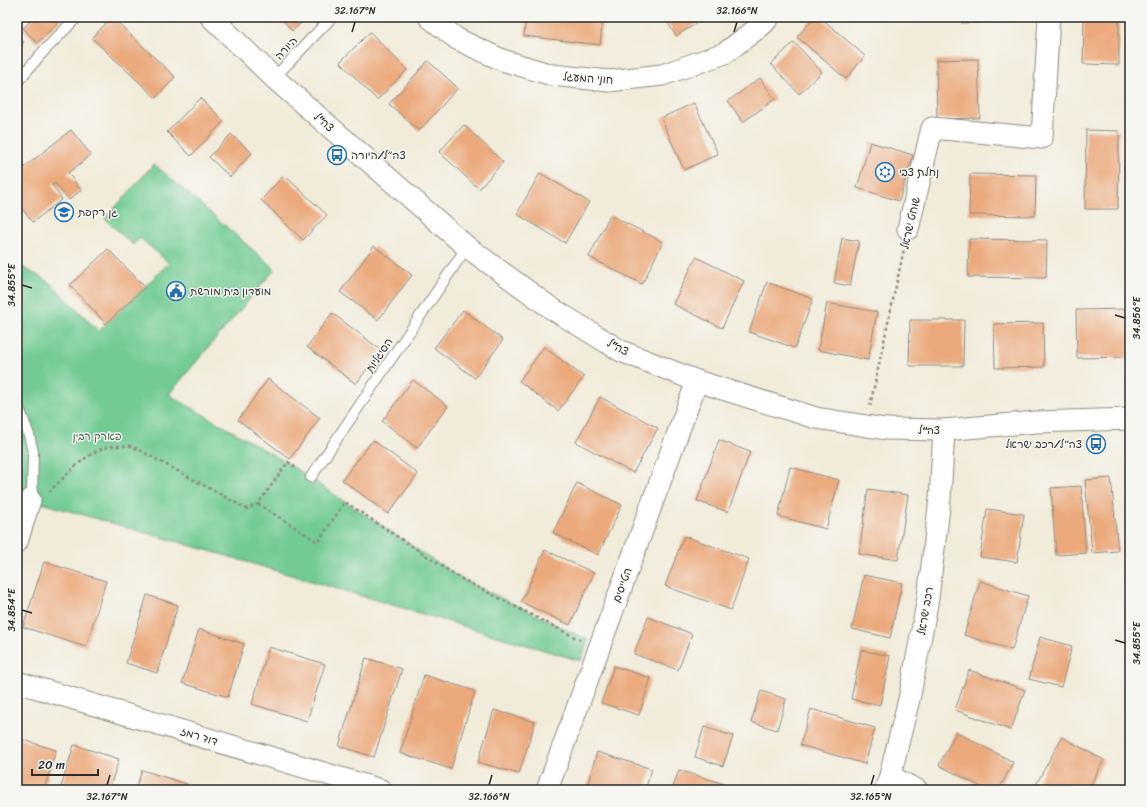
<svg xmlns="http://www.w3.org/2000/svg" width="1147" height="807" font-family="Sriracha,'Playpen Sans Hebrew',sans-serif">
	<style>
		.green { fill: #71cb93; stroke: #4e7b5f }
		.building { fill: #eba97b }
		.lines { fill: none; stroke-linecap: round; stroke-linejoin: round }
		.lane-casing { stroke: #8e8b82; stroke-width: 12 }
		.street-casing { stroke: #8e8b82; stroke-width: 23 }
		.path { stroke: #8e8b82; stroke-width: 2.5; stroke-dasharray: 3 3; stroke-linecap: butt }
		.lane { stroke: #fff; stroke-width: 10 }
		.street { stroke: #fff; stroke-width: 21 }
		.ticks { fill: none; stroke: #2b2b2b; stroke-width: 1.5 }
		.labels { text-anchor: middle; stroke-width: 3; stroke-linejoin: round; paint-order: stroke }
		.street-label { font-size: 11px; fill: #2b2b2b; stroke: #f6f6f2 }
		.poi-label { font-size: 11px; fill: #2b2b2b; stroke: #f6f6f2; text-anchor: start }
		.park-label { font-size: 11px; fill: #405b4a; stroke: #f6f6f2 }
		.neatline { fill: none; stroke: #2b2b2b; stroke-width: 1.5 }
		.ticks-label { font-size: 10px; text-anchor: middle; fill: #2b2b2b }
	</style>
	<rect width="100%" height="100%" fill="#f6f6f2"/>
	<filter id="ink" filterUnits="userSpaceOnUse"><feTurbulence type="fractalNoise" baseFrequency=".025" numOctaves="2"/><feDisplacementMap in="SourceGraphic" scale="8" xChannelSelector="R" yChannelSelector="G"/><feConvolveMatrix kernelMatrix="1 2 1 2 8 2 1 2 1" color-interpolation-filters="sRGB"/></filter>
	<filter id="wash" filterUnits="userSpaceOnUse"><feTurbulence type="fractalNoise" baseFrequency=".012" numOctaves="4" result="noise"/><feDisplacementMap in="SourceGraphic" scale="16" xChannelSelector="R" yChannelSelector="G"/><feGaussianBlur stdDeviation="0.9" result="paint"/><feColorMatrix in="noise" values="0 0 0 0 0 0 0 0 0 0 0 0 0 0 0 0 0 1.4 0 .05"/><feComposite in="paint" operator="in"/></filter>
	<g filter="url(#wash)">
		<rect width="100%" height="100%" fill="#f1ebd9"/>
		<path class="green" d="M154,164L275,269L169,394L173,397L284,461L460,578L588,640L581,661L220,554L17,496V264L49,282L99,331L169,263L140,238L133,245L105,219Z"/>
		<g id="blocks">
			<g class="building">
				<path d="M35,17H64L37,43L23,28Z"/>
				<path d="M112,17L175,77L156,98L92,38Z"/>
				<path d="M280,17H308L292,31Z"/>
				<path d="M526,17H603L600,45L524,36Z"/>
				<path d="M664,17H707L676,36Z"/>
				<path d="M814,17H820L865,56L846,79L797,37Z"/>
				<path d="M961,17H1016V22L961,23Z"/>
				<path d="M1084,17H1119V65L1083,64Z"/>
				<path d="M370,32L407,70L377,100L340,62Z"/>
				<path d="M17,36L24,42L17,51Z"/>
				<path d="M794,42L822,72L799,94L771,64Z"/>
				<path d="M978,59L980,118L937,119L936,60Z"/>
				<path d="M428,61L458,88L419,131L389,104Z"/>
				<path d="M760,78L775,99L743,122L728,101Z"/>
				<path d="M200,98L224,121L191,156L167,132Z"/>
				<path d="M694,103L718,154L684,170L661,118Z"/>
				<path d="M464,125L503,162L479,189L439,152Z"/>
				<path d="M71,130L91,155L68,173L81,190L69,200L55,183L52,185L62,199L33,222L19,205L17,206V173Z"/>
				<path d="M1086,130L1119,131L1118,209H1085Z"/>
				<path d="M231,134L252,153L230,177L209,157Z"/>
				<path d="M870,142L913,155L899,201L857,188Z"/>
				<path d="M540,173L589,202L565,243L517,214Z"/>
				<path d="M970,174L1036,175L1035,216L969,215Z"/>
				<path d="M284,175L327,215L303,240L261,200Z"/>
				<path d="M610,215L663,242L642,284L589,257Z"/>
				<path d="M842,238L859,241L850,286L834,283Z"/>
				<path d="M969,239L1047,240L1046,278L968,277Z"/>
				<path d="M374,246L412,275L378,320L340,292Z"/>
				<path d="M108,249L145,287L106,324L70,285Z"/>
				<path d="M696,257L744,281L722,328L673,304Z"/>
				<path d="M767,282L813,299L795,348L749,332Z"/>
				<path d="M827,303L877,312L868,360L818,350Z"/>
				<path d="M1130,309V357L1077,358L1076,310Z"/>
				<path d="M463,310L503,340L475,378L434,348Z"/>
				<path d="M332,313L381,350L356,384L307,347Z"/>
				<path d="M910,320H964L963,366H909Z"/>
				<path d="M1043,323L1044,367L995,368L994,324Z"/>
				<path d="M544,347L584,377L558,411L519,381Z"/>
				<path d="M268,379L320,418L290,459L238,420Z"/>
				<path d="M413,380L448,406L417,448L382,421Z"/>
				<path d="M600,397L658,428L633,473L576,442Z"/>
				<path d="M373,440L418,474L388,514L342,480Z"/>
				<path d="M719,440L750,452L728,512L697,501Z"/>
				<path d="M790,467L839,480L826,529L778,516Z"/>
				<path d="M1111,478L1118,551L1092,553L1085,480Z"/>
				<path d="M577,483L622,505L598,555L553,533Z"/>
				<path d="M1081,486L1086,553L1056,555L1051,488Z"/>
				<path d="M868,489L908,495L898,560L859,554Z"/>
				<path d="M987,509L1024,514L1017,562L980,557Z"/>
				<path d="M684,536L749,559L731,610L665,586Z"/>
				<path d="M545,550L594,573L570,625L521,602Z"/>
				<path d="M44,562L106,581L86,647L23,627Z"/>
				<path d="M864,575L902,583L890,638L852,629Z"/>
				<path d="M980,581L1028,596L1012,650L964,635Z"/>
				<path d="M147,595L178,605L157,673L126,663Z"/>
				<path d="M648,617L692,634L678,670L634,654Z"/>
				<path d="M199,629L244,644L228,697L182,683Z"/>
				<path d="M1040,637L1072,646L1061,687L1029,679Z"/>
				<path d="M269,647L325,664L307,721L252,704Z"/>
				<path d="M861,650L890,656L880,705L851,699Z"/>
				<path d="M366,658L402,669L374,757L339,746Z"/>
				<path d="M614,666L651,678L639,715L601,703Z"/>
				<path d="M969,670L1025,690L1011,730L955,710Z"/>
				<path d="M424,675L475,691L451,769L400,753Z"/>
				<path d="M761,691L786,699L777,730L751,722Z"/>
				<path d="M811,709L875,728L865,764L800,745Z"/>
				<path d="M494,710L535,722L519,774L478,762Z"/>
				<path d="M704,727L733,736L723,766L695,757Z"/>
				<path d="M956,732L1013,762L999,790H987L939,765Z"/>
				<path d="M1062,737L1104,760L1088,790H1033Z"/>
				<path d="M17,738L56,750L44,790H17Z"/>
				<path d="M74,745L119,759L109,790H60Z"/>
				<path d="M597,752L652,769L645,790H586Z"/>
				<path d="M142,770L187,784L185,790H135Z"/>
				<path d="M679,770L724,784L722,790H672Z"/>
			</g>
		</g>
	</g>
	<g filter="url(#ink)">
		<use href="#blocks" fill-opacity="0" stroke="#8e8b82" stroke-width="1"/>
		<g class="lines">
			<defs>
				<g id="lane">
					<path d="M274,78L332,17"/>
					<path d="M17,82L41,54L77,17"/>
					<path d="M17,403L29,435L33,452L32,495L30,500"/>
					<path d="M311,477L467,247"/>
				</g>
				<g id="street">
					<path d="M211,17L274,78L467,247L551,308L621,351L697,381L816,418L886,429L944,430L1036,422L1130,419"/>
					<path d="M429,17L457,39L502,60L552,75L609,81L662,75L725,53L763,24L769,17"/>
					<path d="M908,229L932,128L1042,138L1049,17"/>
					<path d="M17,542L30,500"/>
					<path d="M17,682L381,790"/>
					<path d="M890,776L917,790"/>
					<path d="M547,790L697,381"/>
					<path d="M885,790L890,776L910,695L928,598L940,499L944,430"/>
				</g>
			</defs>
			<use href="#lane" class="lane-casing"/>
			<use href="#street" class="street-casing"/>
			<g class="path">
				<path d="M870,406L904,249"/>
				<path d="M49,492C67,475 88,449 113,446C119,446 126,446 132,446L247,509L258,504L288,462L298,469"/>
				<path d="M258,504L318,542L345,502L460,578L580,640"/>
			</g>
			<use href="#lane" class="lane"/>
			<use href="#street" class="street"/>
		</g>
	</g>
	<path class="ticks" d="M352,32L355,22M734,32L737,22M22,285L32,288M1115,315L1125,318M22,610L32,613M1115,640L1125,643M107,785L110,775M489,785L492,775M871,785L874,775"/>
	<defs>
		<symbol id="bus-ring" viewBox="-11 -11 22 22"><circle r="9.5" fill="#f6f6f2" stroke="#1f6fb2" stroke-width="1.5"/><path d="M-5-6H5V4H4V6H2V4H-2V6H-4V4H-5ZM-3.5-4V0h7V-4ZM-3.5 1.2v1.5H-2V1.2ZM2 1.2v1.5H3.5V1.2Z" fill="#1f6fb2"/></symbol>
		<symbol id="synagogue-ring" viewBox="-11 -11 22 22"><circle r="9.5" fill="#f6f6f2" stroke="#1f6fb2" stroke-width="1.5"/><path d="M0-6.5L5.6 3.2H-5.6ZM0 6.5L5.6-3.2H-5.6Z" fill="#1f6fb2"/></symbol>
		<symbol id="school-ring" viewBox="-11 -11 22 22"><circle r="9.5" fill="#f6f6f2" stroke="#1f6fb2" stroke-width="1.5"/><path d="M0-5L7-2L0 1L-7-2ZM-4 1L0 2.5L4 1V4Q0 6-4 4Z" fill="#1f6fb2"/></symbol>
		<symbol id="civic-ring" viewBox="-11 -11 22 22"><circle r="9.5" fill="#f6f6f2" stroke="#1f6fb2" stroke-width="1.5"/><path d="M-.6-6.5H3V-4.5H.6V-3L4-1V1h2V6H-6V1h2V-1L-.6-3ZM-1.2 2.5V6h2.4V2.5Z" fill="#1f6fb2"/></symbol>
	</defs>
	<g fill-rule="evenodd">
		<use href="#bus-ring" x="326" y="144" width="22" height="22"/>
		<use href="#synagogue-ring" x="874" y="161" width="22" height="22"/>
		<use href="#school-ring" x="53" y="201" width="22" height="22"/>
		<use href="#civic-ring" x="165" y="280" width="22" height="22"/>
		<use href="#bus-ring" x="1085" y="433" width="22" height="22"/>
	</g>
	<g class="labels">
		<g class="street-label">
			<text transform="translate(286 48) rotate(-47)" y="4">היורה</text>
			<text transform="translate(588 78) rotate(4)" y="4">חוני המעגל</text>
			<text transform="translate(324 122) rotate(41)" y="4">צה"ל</text>
			<text transform="translate(910 223) rotate(-77)" y="4">שוחט ישראל</text>
			<text transform="translate(618 347) rotate(28)" y="4">צה"ל</text>
			<text transform="translate(379 355) rotate(-56)" y="4">הסיגליות</text>
			<text x="929" y="434">צה"ל</text>
			<text transform="translate(622 585) rotate(-70)" y="4">הטייסים</text>
			<text transform="translate(925 611) rotate(-80)" y="4">רכב ישראל</text>
			<text transform="translate(199 736) rotate(17)" y="4">דוד רמז</text>
		</g>
		<g class="poi-label">
			<text x="351" y="159">צה״ל/היורה</text>
			<text x="899" y="176">נחלת צבי</text>
			<text x="78" y="216">גן רקפת</text>
			<text x="190" y="295">מועדון בית מורשת</text>
			<text x="1082" y="448" text-anchor="end">צה״ל/רכב ישראל</text>
		</g>
		<g class="park-label">
			<text x="97" y="440">פארק רבין</text>
		</g>
	</g>
	<rect width="1147" height="807" fill="none" stroke="#f6f6f2" stroke-width="44"/>
	<path d="M32 769v6h66v-6" fill="none" stroke="#2b2b2b" stroke-width="2"/>
	<text x="38" y="769" font-size="12" fill="#2b2b2b" stroke="#f6f6f2" stroke-width="3" paint-order="stroke">20 m</text>
	<rect x="22" y="22" width="1103" height="763" class="neatline"/>
	<g class="ticks-label">
		<text x="355" y="14">32.167°N</text>
		<text x="737" y="14">32.166°N</text>
		<text transform="translate(11 285) rotate(-90)" y="4">34.855°E</text>
		<text transform="translate(1136 318) rotate(-90)" y="4">34.856°E</text>
		<text transform="translate(11 610) rotate(-90)" y="4">34.854°E</text>
		<text transform="translate(1136 643) rotate(-90)" y="4">34.855°E</text>
		<text x="107" y="800">32.167°N</text>
		<text x="489" y="800">32.166°N</text>
		<text x="871" y="800">32.165°N</text>
	</g>
</svg>
